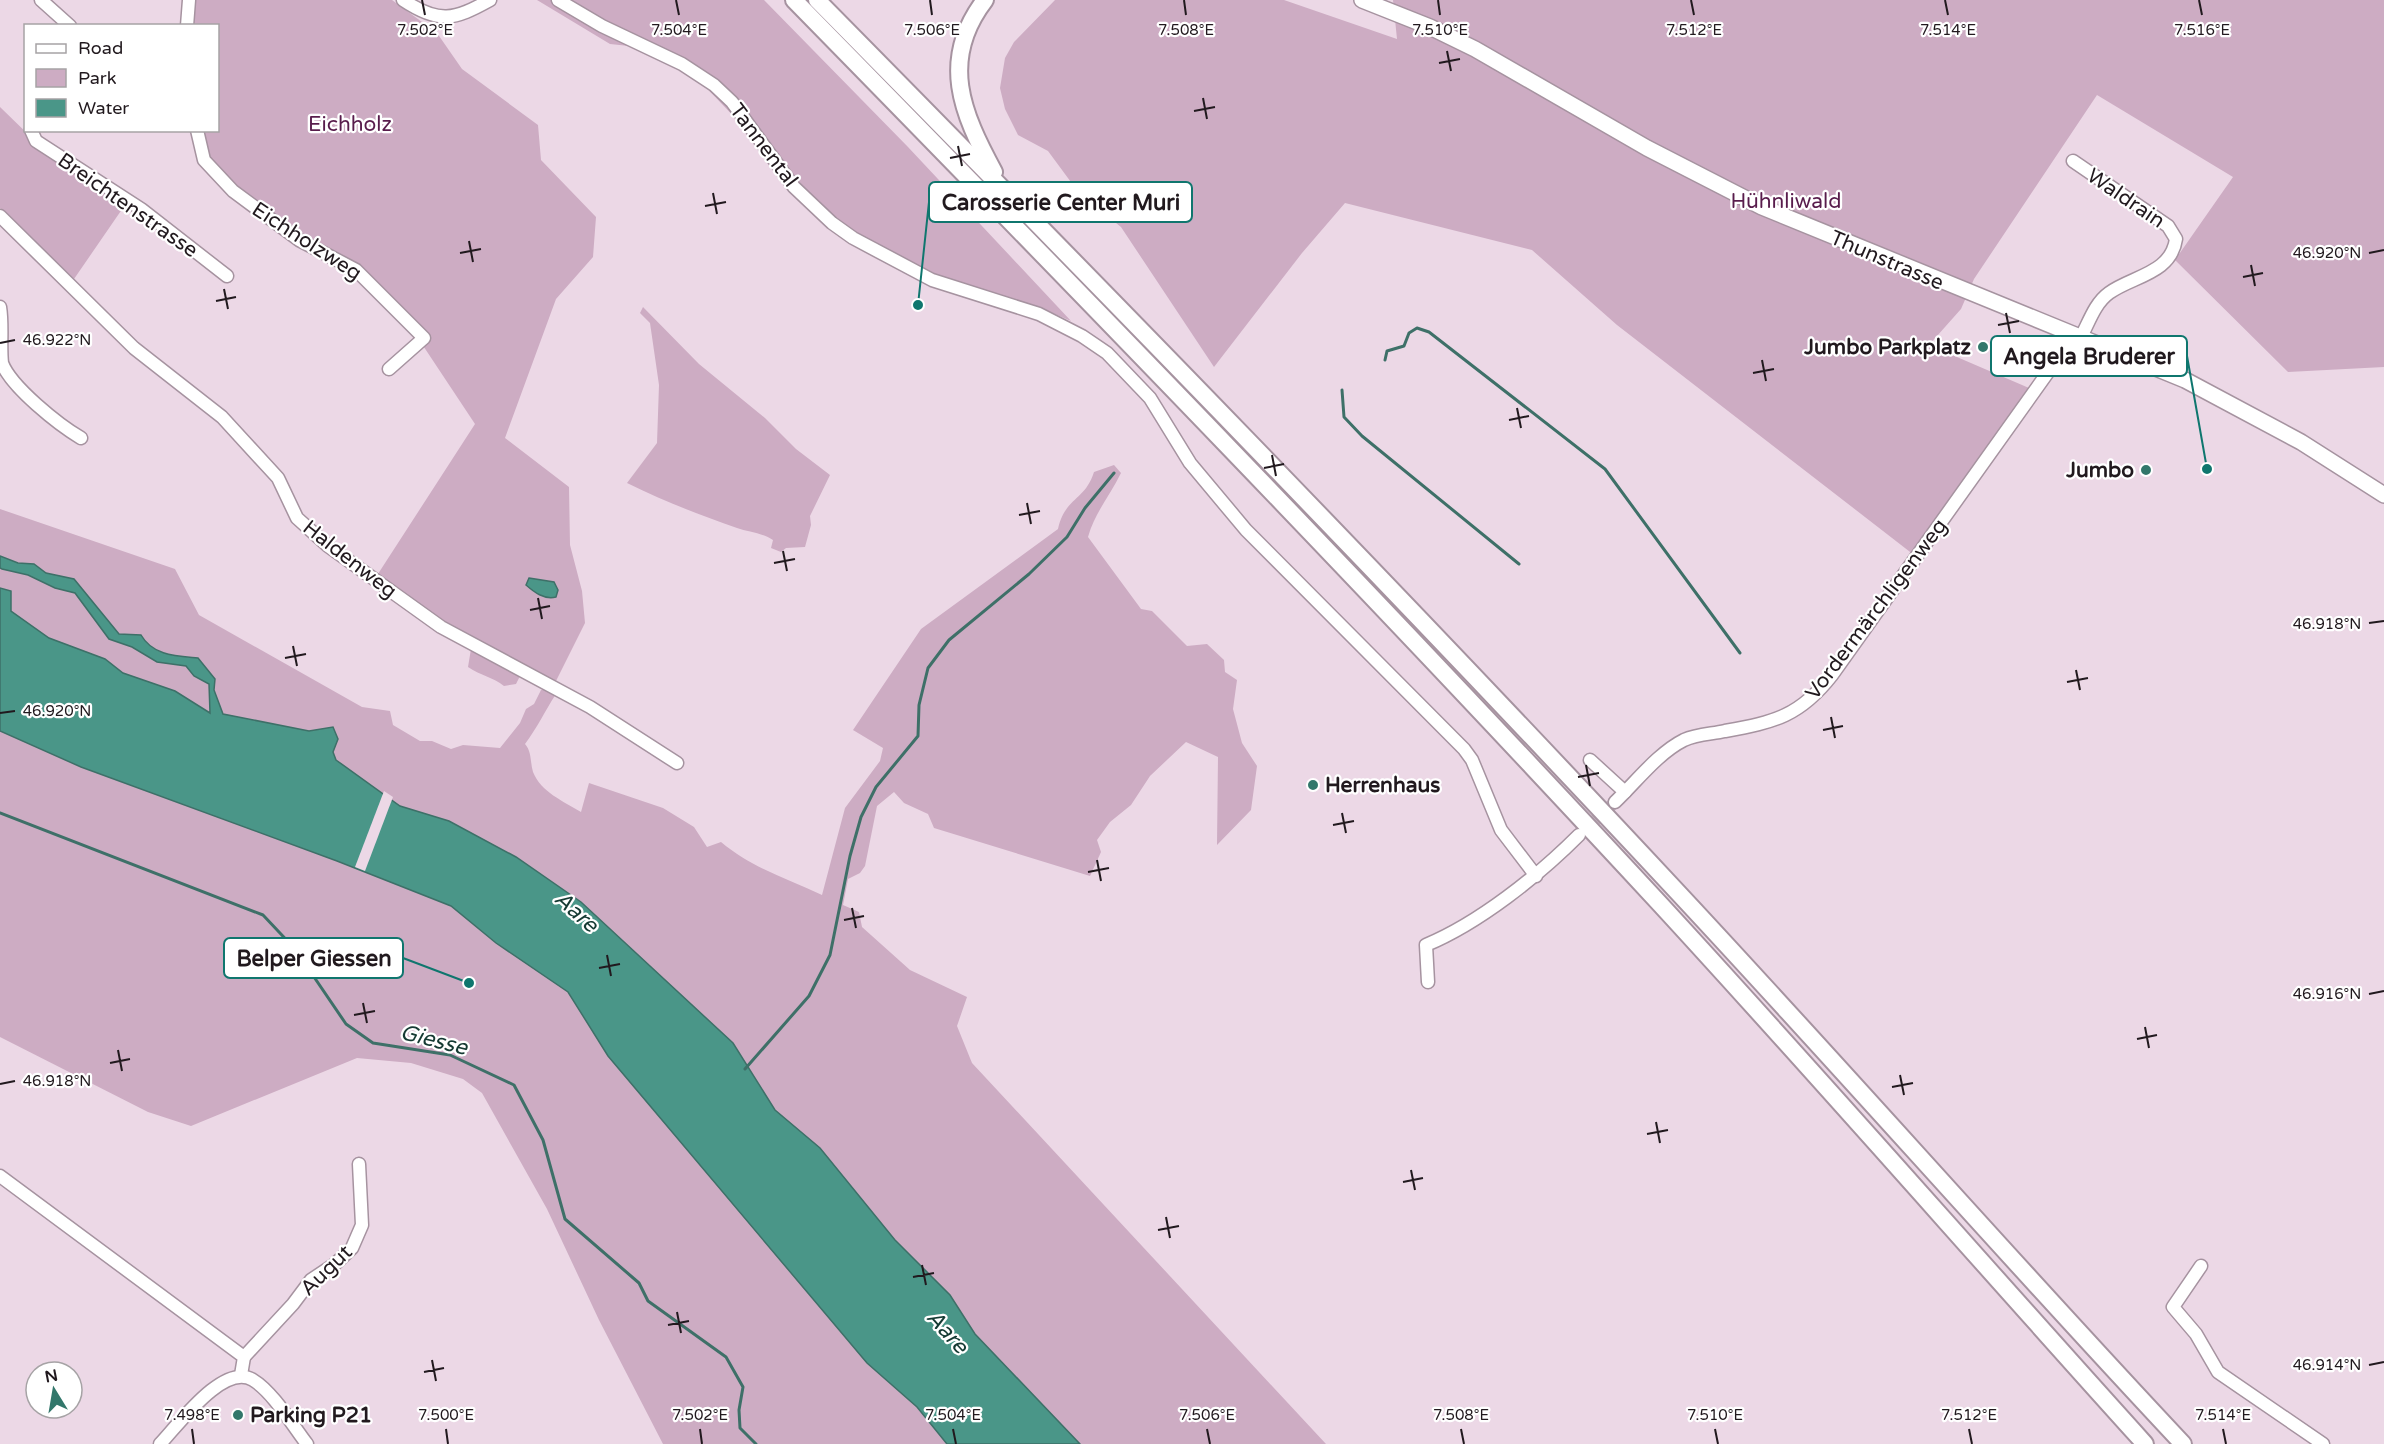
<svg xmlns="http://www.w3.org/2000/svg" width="2384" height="1444" font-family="'Varela Round',sans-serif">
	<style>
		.green { fill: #cdacc3 }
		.water { fill: #4a9688; stroke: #3e7068; stroke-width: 1.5 }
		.pier { fill: #ecd8e6 }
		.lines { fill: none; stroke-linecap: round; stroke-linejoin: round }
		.stream { stroke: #3e7068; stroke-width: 3 }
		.minor-tunnel { stroke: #c3b2be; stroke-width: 12; stroke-dasharray: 12 6; stroke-linecap: butt }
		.minor-casing { stroke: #a693a0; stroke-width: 15 }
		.major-casing { stroke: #a693a0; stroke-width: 18 }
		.highway-casing { stroke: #a693a0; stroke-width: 20 }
		.minor { stroke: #fff; stroke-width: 12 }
		.major { stroke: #fff; stroke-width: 15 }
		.highway { stroke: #fff; stroke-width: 16 }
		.ticks { fill: none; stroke: #21191e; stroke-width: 2 }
		.poi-dot { fill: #32776b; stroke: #fff; stroke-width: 2 }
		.labels { text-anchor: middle; stroke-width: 4.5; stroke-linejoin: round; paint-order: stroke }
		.park-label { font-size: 21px; fill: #581c4c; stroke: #fff }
		.street-label { font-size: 21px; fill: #21191e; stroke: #fff }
		.poi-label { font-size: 21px; font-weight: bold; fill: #21191e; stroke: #fff; text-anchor: end }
		.water-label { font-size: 22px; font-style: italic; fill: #153a33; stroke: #fff }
		.ticks-label { font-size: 15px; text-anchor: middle; fill: #21191e; stroke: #fff; stroke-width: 4.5; stroke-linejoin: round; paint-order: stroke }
		.leader { fill: none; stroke: #0f766e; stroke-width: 2 }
		.callout-dot { fill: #0f766e; stroke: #fff; stroke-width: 2 }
		.callout { fill: #fff; stroke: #0f766e; stroke-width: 2 }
		.callout-label { font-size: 22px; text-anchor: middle; font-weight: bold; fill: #21191e }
	</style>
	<rect width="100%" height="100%" fill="#ecd8e6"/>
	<g class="green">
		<path d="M191,0H392L437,33L462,69L538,125L541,160L596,217L593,257L556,299L505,438L569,487L570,545L582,591L585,623L554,685L522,672L516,684L504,686C493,677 481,676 468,667L471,649L460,637L450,640L425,622L376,577L475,424L410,326L357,271L314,248L209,165L199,131L218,130V26H188Z"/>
		<path d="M537,0H764L908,147L1071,321L1034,305L945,280L872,246L829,216L698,79L629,46L610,44Z"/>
		<path d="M1055,0H1284L1397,39L1393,0H2384V367L2288,372L2175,260L2233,177L2097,95L1974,279L1961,309L1929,345L2029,388L1914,555L1617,325L1532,250L1345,203L1302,253L1214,367L1121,227L1079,193L1048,151L1018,135L1005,109L1000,88L1005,58L1014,42Z"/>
		<path d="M0,107L36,142L127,202L74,279L0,208Z"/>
		<path d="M643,307L699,364L765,418L796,449L830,475L810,516L811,525L805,547L786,548L781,552L771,548L773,540C763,533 748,532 737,528C700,515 663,501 627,483L657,443L659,385L650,323L640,313Z"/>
		<path d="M1114,465L1121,473C1110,496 1095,512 1088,537L1141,609L1152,611L1187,646L1207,644L1224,660L1225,672L1237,680L1233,709L1242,743L1257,766L1251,810L1217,845L1218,757L1186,742L1150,776L1131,805L1110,822L1097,840L1101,852L1090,876L934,828L928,814L904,803L894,792L877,806L865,866L860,873L848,879L843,905L859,912L862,927L910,970L967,997L957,1026L972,1063L1326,1444H663L599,1320L547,1209L482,1093L463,1079L411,1063L357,1058L191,1126L148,1112L0,1037V509L175,569L199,615L362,707L390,711L393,725L420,741H432L451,749L463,745L500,748L520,723L526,709L534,704L541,690L548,689L556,694C545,711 537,728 525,744C532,752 530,762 533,772C541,792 563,801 581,812L589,783L663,808L694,827L707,847L721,842C752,868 786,878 822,895L845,808L880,761L883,748L853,730L921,629L1058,529C1065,497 1085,501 1094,472Z"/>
	</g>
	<g class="water">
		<path d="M0,556L18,563L34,564L46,573L74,579L119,634L141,635C153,656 177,656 198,658L215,679L214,690L223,714L309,731L333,727L338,739L333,752L336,760L400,806L449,821L516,857L581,902L733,1043L775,1110L820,1148L895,1240L950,1295L975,1334L1080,1444H947L917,1407L867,1363L608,1056L568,992L496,943L451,906L337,861L81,767L0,731V588L11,591V611L49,638L105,659L123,673L175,691L210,713L209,684L194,676L186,666L157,662L132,647L109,639L75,593L55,588L28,575L2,569L0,568Z"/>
		<path d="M529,578L554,582L558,590L556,597C544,600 534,592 526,585Z"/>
	</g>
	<path class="pier" d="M384,791L393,797L365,871L355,867Z"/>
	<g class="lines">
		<g class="stream">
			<path d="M1385,360L1387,351L1404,346L1409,333L1417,328L1429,332L1605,469L1740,653"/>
			<path d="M1342,390L1344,417L1362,436L1519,564"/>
			<path d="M0,813L263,915L295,949L346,1024L373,1043L450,1055L514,1085L543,1140L565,1219L639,1283L648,1301L726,1357L743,1387L739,1410L740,1428L756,1444"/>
			<path d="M745,1069L809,996L830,955L850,856L861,817L876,787L918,736L919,705L928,668L949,640L1029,574L1067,537L1085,508L1114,473"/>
		</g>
		<path class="minor-tunnel" d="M1582,832L1615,802"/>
		<defs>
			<g id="minor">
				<path d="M41,0L70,26"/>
				<path d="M403,0C439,24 454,20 490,0"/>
				<path d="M558,0L602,26L682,64L714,85L732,102L794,187L832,223L853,238L932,280L1039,314L1082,336L1107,353L1150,398L1190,463L1246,530L1464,749L1472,760L1501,830L1536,876"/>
				<path d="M187,26L189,0"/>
				<path d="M31,130L36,141L141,209L227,276"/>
				<path d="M197,130L204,160L233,191L299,240L356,270L424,338L389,369"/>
				<path d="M2073,161L2168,226L2176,239C2171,274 2132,276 2109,293C2095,303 2089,322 2081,337"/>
				<path d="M0,216L134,348L222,417L278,478L297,518L328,546L441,627L590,707L677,763"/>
				<path d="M0,307C3,325 0,346 2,363C11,387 59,425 81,438"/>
				<path d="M1590,760L1625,792"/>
				<path d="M1615,802C1636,782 1658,753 1684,740C1697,734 1712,734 1725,731C1775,722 1800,716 1832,675L2056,361L2071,333"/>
				<path d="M1428,982L1426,945C1479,923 1538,876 1579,835"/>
				<path d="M0,1176L244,1357L241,1375"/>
				<path d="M2201,1266L2173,1307L2196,1334L2218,1372L2323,1444"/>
				<path d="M244,1357L293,1304L311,1280L335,1264L352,1248L362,1225L359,1164"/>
				<path d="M160,1444C179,1424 224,1362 253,1380C273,1392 293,1426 307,1444"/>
			</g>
			<path id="major" d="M1362,0L1430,27L1475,49L1647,148L1762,207L2185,380L2301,442L2384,495"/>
			<g id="highway">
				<path d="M794,0C1086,298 1377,598 1660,904C1824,1082 1983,1265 2145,1444"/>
				<path d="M817,0C1105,292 1391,585 1670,884C1843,1069 2010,1260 2183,1444"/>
				<path d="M985,0C939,60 962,113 994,172"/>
			</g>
		</defs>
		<use href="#minor" class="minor-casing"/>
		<use href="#major" class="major-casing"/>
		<use href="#highway" class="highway-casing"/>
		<use href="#minor" class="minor"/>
		<use href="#major" class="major"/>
		<use href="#highway" class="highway"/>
	</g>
	<path class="ticks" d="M422,0L425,15M676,0L679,15M930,0L932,15M1184,0L1186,15M1438,0L1440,15M1691,0L1694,15M1945,0L1948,15M2199,0L2202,15M1447,51L1451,71M1439,63L1460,59M1203,98L1207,119M1194,111L1215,107M958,146L962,166M950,158L970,154M713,193L717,214M705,206L726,202M469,241L473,262M460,253L481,249M2369,253L2384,250M2251,265L2255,286M2243,277L2263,273M224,289L228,309M216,301L236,297M2006,313L2010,333M1998,325L2019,321M0,343L15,340M1762,360L1766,381M1753,373L1774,369M1517,408L1521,428M1509,420L1529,416M1272,455L1276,476M1264,468L1284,464M1027,503L1031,524M1019,515L1040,511M783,551L787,571M774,563L795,559M538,598L542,619M530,610L550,606M2369,623L2384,621M293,646L297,666M285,658L306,654M2076,670L2080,690M2067,682L2088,678M0,713L15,711M1831,717L1835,738M1823,730L1843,726M1586,765L1590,786M1578,777L1599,773M1342,813L1346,833M1333,825L1354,821M1097,860L1101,881M1088,872L1109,868M852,908L856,928M844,920L864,916M607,955L611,976M599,968L620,964M2369,994L2384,991M363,1003L367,1023M354,1015L375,1011M2145,1027L2149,1048M2137,1039L2157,1035M118,1050L122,1071M110,1063L130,1059M1900,1075L1904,1095M0,1084L15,1081M1892,1087L1913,1083M1656,1122L1660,1143M1647,1134L1668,1130M1411,1170L1415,1190M1403,1182L1423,1178M1166,1217L1170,1238M1158,1230L1179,1226M922,1265L926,1285M913,1277L934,1273M677,1312L681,1333M668,1325L689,1321M432,1360L436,1381M2369,1365L2384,1362M424,1372L444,1368M192,1429L194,1444M446,1429L448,1444M700,1429L702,1444M953,1429L956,1444M1207,1429L1210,1444M1461,1429L1464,1444M1715,1429L1718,1444M1969,1429L1972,1444M2223,1429L2226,1444"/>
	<g class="poi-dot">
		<circle cx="1983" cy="347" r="6"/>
		<circle cx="2146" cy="470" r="6"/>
		<circle cx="1313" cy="785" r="6"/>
		<circle cx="238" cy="1415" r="6"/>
	</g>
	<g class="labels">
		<g class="park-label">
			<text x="350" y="131">Eichholz</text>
			<text x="1786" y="208">Hühnliwald</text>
		</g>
		<g class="street-label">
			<text transform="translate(764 145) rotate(53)" y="7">Tannental</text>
			<text transform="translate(2126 198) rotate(34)" y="7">Waldrain</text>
			<text transform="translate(128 205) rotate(35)" y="7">Breichtenstrasse</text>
			<text transform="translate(307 241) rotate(33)" y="7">Eichholzweg</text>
			<text transform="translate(1887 260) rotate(23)" y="7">Thunstrasse</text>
			<text transform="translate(350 559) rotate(38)" y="7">Haldenweg</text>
			<text transform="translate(1876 609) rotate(-53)" y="7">Vordermärchligenweg</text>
			<text transform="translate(326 1270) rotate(-44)" y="7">Augut</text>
		</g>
		<g class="poi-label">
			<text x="1971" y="354">Jumbo Parkplatz</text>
			<text x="2134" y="477">Jumbo</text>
			<text x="1325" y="792" text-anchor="start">Herrenhaus</text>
			<text x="250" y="1422" text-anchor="start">Parking P21</text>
		</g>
		<g class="water-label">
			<text transform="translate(577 911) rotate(42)" y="8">Aare</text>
			<text transform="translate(434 1039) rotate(14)" y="8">Giesse</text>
			<text transform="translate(948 1331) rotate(48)" y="8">Aare</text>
		</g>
	</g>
	<g class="ticks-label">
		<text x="425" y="35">7.502°E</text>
		<text x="679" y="35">7.504°E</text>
		<text x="932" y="35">7.506°E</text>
		<text x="1186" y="35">7.508°E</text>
		<text x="1440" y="35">7.510°E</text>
		<text x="1694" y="35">7.512°E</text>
		<text x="1948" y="35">7.514°E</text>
		<text x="2202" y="35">7.516°E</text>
		<text x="2327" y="258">46.920°N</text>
		<text x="57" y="345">46.922°N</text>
		<text x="2327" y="629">46.918°N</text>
		<text x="57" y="716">46.920°N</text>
		<text x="2327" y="999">46.916°N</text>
		<text x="57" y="1086">46.918°N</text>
		<text x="2327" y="1370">46.914°N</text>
		<text x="192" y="1420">7.498°E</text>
		<text x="446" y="1420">7.500°E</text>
		<text x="700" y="1420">7.502°E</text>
		<text x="953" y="1420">7.504°E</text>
		<text x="1207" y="1420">7.506°E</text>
		<text x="1461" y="1420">7.508°E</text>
		<text x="1715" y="1420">7.510°E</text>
		<text x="1969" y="1420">7.512°E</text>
		<text x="2223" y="1420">7.514°E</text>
	</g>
	<path class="leader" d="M918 305L929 202M2207 469L2187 356M469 983L403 958"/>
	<g class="callout-dot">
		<circle cx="918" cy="305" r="6"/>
		<circle cx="2207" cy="469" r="6"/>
		<circle cx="469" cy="983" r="6"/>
	</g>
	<g class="callout">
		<rect x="929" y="182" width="263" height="40" rx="6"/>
		<rect x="1991" y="336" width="196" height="40" rx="6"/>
		<rect x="224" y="938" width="179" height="40" rx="6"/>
	</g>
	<g class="callout-label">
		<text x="1061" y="210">Carosserie Center Muri</text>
		<text x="2089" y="364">Angela Bruderer</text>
		<text x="314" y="966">Belper Giessen</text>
	</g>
	<rect x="24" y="24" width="195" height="108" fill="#ffffff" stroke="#a6a3a5" stroke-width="1.5"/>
	<rect x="36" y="44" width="30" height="9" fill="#ffffff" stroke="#a6a3a5" stroke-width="1.5"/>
	<text x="78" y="54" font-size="18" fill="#21191e">Road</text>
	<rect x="36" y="69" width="30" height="18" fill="#cdacc3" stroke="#a6a3a5" stroke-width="1.5"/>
	<text x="78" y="84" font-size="18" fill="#21191e">Park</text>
	<rect x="36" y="99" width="30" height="18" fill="#4a9688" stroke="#a6a3a5" stroke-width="1.5"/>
	<text x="78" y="114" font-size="18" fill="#21191e">Water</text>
	<g transform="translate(54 1390) rotate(349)"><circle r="28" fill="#ffffff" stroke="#a6a3a5" stroke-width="1.5"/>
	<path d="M0-4.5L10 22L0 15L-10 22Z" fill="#32776b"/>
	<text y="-9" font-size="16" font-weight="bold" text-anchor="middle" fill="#21191e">N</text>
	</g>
</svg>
